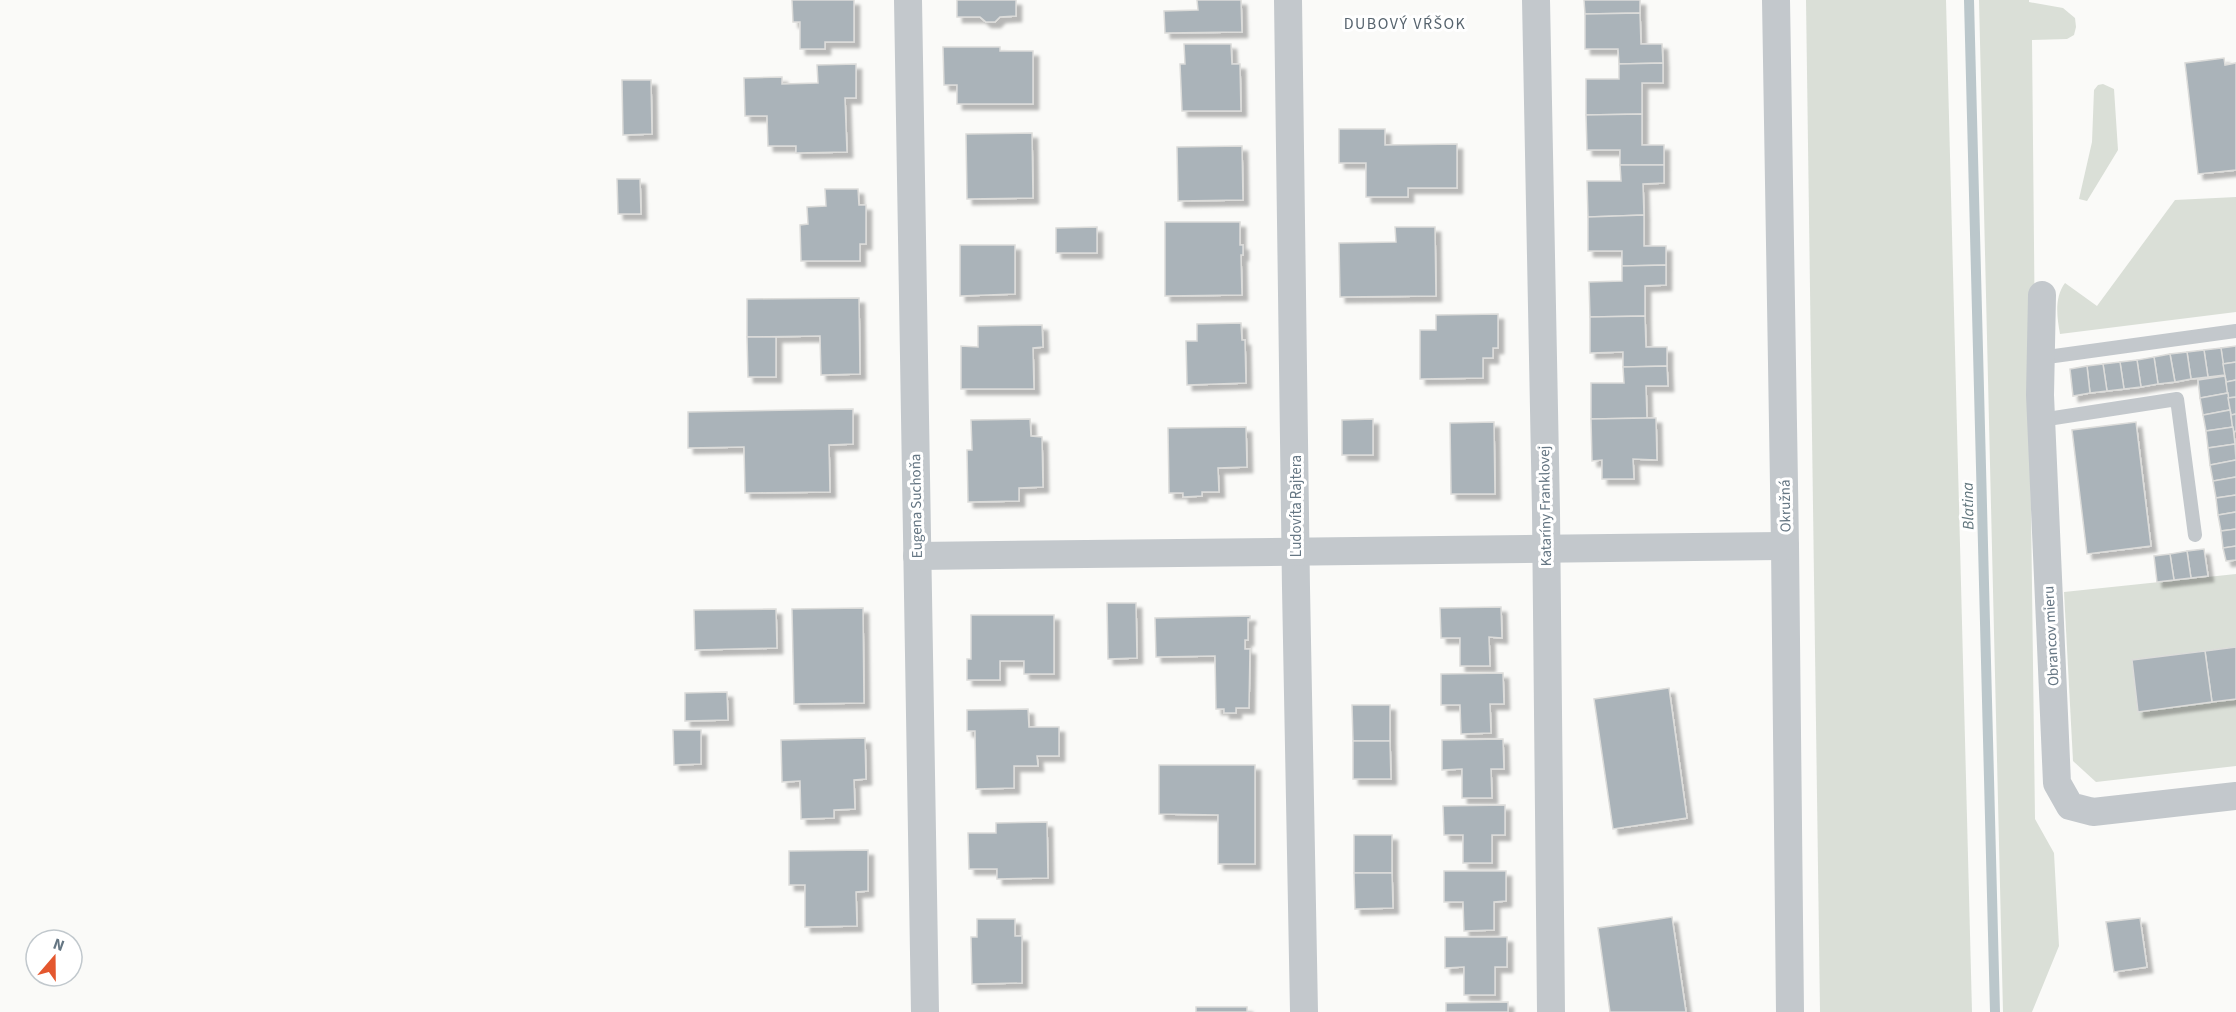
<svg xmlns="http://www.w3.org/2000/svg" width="2236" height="1012" font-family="'Source Sans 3',sans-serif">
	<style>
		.green { fill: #dadfd7 }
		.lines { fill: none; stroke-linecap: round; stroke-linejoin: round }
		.stream { stroke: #bbc7cb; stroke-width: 10 }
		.building { fill: #aab3b9; stroke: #dcdcda; stroke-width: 1.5; filter: url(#shadow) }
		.lane { stroke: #c3c8cc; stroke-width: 14 }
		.street { stroke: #c3c8cc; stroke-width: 28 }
		.labels { text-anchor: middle; stroke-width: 6; stroke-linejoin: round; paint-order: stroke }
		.street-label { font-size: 15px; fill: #657683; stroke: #fff }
		.neighbourhood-label { font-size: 16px; letter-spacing: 1.5px; fill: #57646e; stroke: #fff }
		.water-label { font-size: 16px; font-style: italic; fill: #60757c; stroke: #fff }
	</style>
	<defs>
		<filter id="shadow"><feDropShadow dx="5.5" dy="5.5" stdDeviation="1.5" flood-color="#0004"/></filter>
	</defs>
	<rect width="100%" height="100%" fill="#fafaf8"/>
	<g class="green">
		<path d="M1806,0H1946L1972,1012H1820Z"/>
		<path d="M1979,0H2029V2L2063,8L2075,18L2076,27L2074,35L2067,39L2032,40L2035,347L2029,354L2035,819L2054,853L2059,946L2032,1012H2003Z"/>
		<path d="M2103,84L2114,89L2118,150L2087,201L2079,199L2092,142L2094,90L2098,85Z"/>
		<path d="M2236,197V312L2060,334C2057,317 2054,298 2065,283L2097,306L2175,200Z"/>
		<path d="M2236,574V766L2096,782L2073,761L2064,592Z"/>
	</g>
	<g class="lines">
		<path class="stream" d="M1969,0L1995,1012"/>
	</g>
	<g class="building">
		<path d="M792,0H854V42H825V49H800V22H793Z"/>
		<path d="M957,0H1016V16L1000,17L995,22H986L980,17H957Z"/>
		<path d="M1197,0H1241L1242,32L1165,33L1164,11L1198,10Z"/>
		<path d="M1584,0H1640V13L1585,14Z"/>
		<path d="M1640,13L1641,44H1662L1663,63L1619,64L1618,49H1585V14Z"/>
		<path d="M1184,44H1231L1232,64H1240L1241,111H1182L1180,64H1185Z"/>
		<path d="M943,47H1000V51H1033V104H957V85H944Z"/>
		<path d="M2224,58L2225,65L2236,63V170L2198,174L2185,63Z"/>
		<path d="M1663,63V83H1642V114L1586,115V79H1619V64Z"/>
		<path d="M856,64V98H845L847,152L796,153V146H768L767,116H745L744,78L782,77V84L818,83L817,65Z"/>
		<path d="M622,80H651L652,134L623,135Z"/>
		<path d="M1642,114V145H1664V165H1620V150H1587L1586,115Z"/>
		<path d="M1339,129H1385V145L1457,144V188H1408V197H1366V163H1339Z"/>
		<path d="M1032,133L1033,198L967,199L966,134Z"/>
		<path d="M1242,146L1243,200L1178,201L1177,147Z"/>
		<path d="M1620,165H1664V183L1643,184L1644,215L1588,217L1587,181H1621Z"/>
		<path d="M617,179H640L641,214H618Z"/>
		<path d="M825,189H858L859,205H866V244H860V261H801L800,225L808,224L807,207L826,206Z"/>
		<path d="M1644,215V246H1666V265L1622,266V251H1588V217Z"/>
		<path d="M1165,222H1240V245H1243V255H1241L1242,295L1165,296Z"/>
		<path d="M1097,227V253H1056V228Z"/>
		<path d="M1395,227H1435L1436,296L1340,297L1339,243L1396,242Z"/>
		<path d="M960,245H1015V294L960,296Z"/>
		<path d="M1666,265V285L1645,286V316L1590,317L1589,282L1622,281V266Z"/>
		<path d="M859,298L860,374L821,375L820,336L747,337V299Z"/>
		<path d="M1498,314V348H1493V358H1483V378L1420,379V330H1436V315Z"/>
		<path d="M1645,316L1646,347H1667V366L1623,367V352L1590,353V317Z"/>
		<path d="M1241,323L1242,340H1245L1246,383L1187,385L1186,341H1197V324Z"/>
		<path d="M1042,325L1043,347L1033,348L1034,389H961V346L978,347V326Z"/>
		<path d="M747,337H776V377H748Z"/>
		<path d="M2236,346V362L2223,364L2221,348Z"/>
		<path d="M2221,348L2225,375L2208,377L2204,350Z"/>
		<path d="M2204,350L2208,377L2191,379L2187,352Z"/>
		<path d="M2187,352L2191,379L2175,382L2170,354Z"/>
		<path d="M2170,354L2175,382L2158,384L2154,357Z"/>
		<path d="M2154,357L2158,384L2141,387L2137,360Z"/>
		<path d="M2137,360L2141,387L2124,389L2120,362Z"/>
		<path d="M2120,362L2124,389L2107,391L2103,364Z"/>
		<path d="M2236,362V380L2226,382L2223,364Z"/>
		<path d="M2103,364L2107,391L2090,393L2087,366Z"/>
		<path d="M1667,366L1668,386H1646L1647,418L1591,419V383H1624L1623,367Z"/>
		<path d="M2087,366L2090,393L2073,396L2070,369Z"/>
		<path d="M2225,376L2228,393L2200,398L2198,380Z"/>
		<path d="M2236,380V397L2228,398L2226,382Z"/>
		<path d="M2228,393L2230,410L2203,415L2200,398Z"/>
		<path d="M2236,397V414L2231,415L2228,398Z"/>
		<path d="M853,409V444L829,445L830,492L745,493L744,447L688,448V412Z"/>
		<path d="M2230,410L2233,427L2206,431L2203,415Z"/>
		<path d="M2236,414V431L2233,432L2231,415Z"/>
		<path d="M1647,418H1656L1657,460L1633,459L1634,479H1602V460L1592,461L1591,419Z"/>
		<path d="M1030,419L1031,436L1042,437L1043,487L1019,488V501L968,502L967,450H972L971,420Z"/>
		<path d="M1373,419V455H1342V420Z"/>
		<path d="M1494,422L1495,494H1451L1450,423Z"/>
		<path d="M2136,422L2151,546L2087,554L2072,430Z"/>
		<path d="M1246,427L1247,467L1218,468L1219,492H1202V496L1183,497V493H1169L1168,428Z"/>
		<path d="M2233,427L2235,444L2208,448L2206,431Z"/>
		<path d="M2235,444L2236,460L2210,465L2208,448Z"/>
		<path d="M2236,460V477L2213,481L2210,465Z"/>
		<path d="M2236,477V495L2216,498L2213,481Z"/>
		<path d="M2236,495V512L2218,515L2216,498Z"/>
		<path d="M2236,512V529L2221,531L2218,515Z"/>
		<path d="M2236,529V546L2223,548L2221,531Z"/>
		<path d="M2236,546V560L2226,561L2223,548Z"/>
		<path d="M2204,549L2208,576L2191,578L2187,551Z"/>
		<path d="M2187,551L2191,578L2174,580L2170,554Z"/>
		<path d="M2170,554L2174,580L2157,582L2154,556Z"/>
		<path d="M1107,603H1136L1137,658L1108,659Z"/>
		<path d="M1501,607L1502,638L1489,637L1490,666H1460V638H1441L1440,608Z"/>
		<path d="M863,608L864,703L794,704L792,609Z"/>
		<path d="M776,609L777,648L695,650L694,610Z"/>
		<path d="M971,615H1054V674H1024V661H1000V680H967V659H971Z"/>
		<path d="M1250,616V619H1248V640H1245V649H1250L1249,708H1236V713H1224V709H1216L1215,656L1156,657L1155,618Z"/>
		<path d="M2236,647V699L2212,702L2205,651Z"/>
		<path d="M2205,651L2212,702L2138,712L2132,660Z"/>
		<path d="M1503,673L1504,704H1490L1491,733L1461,734L1460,705H1441V674Z"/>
		<path d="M1669,688L1687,818L1613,829L1594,699Z"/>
		<path d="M727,692L728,720L685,721V693Z"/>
		<path d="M1352,705H1390V741H1353Z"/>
		<path d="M1028,709L1029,727H1059V756H1037L1038,766H1014V788L976,789L975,731H967V710Z"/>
		<path d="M673,730H701V764L674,765Z"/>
		<path d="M865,738L866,779L854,780L855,809L834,810V818L801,819L800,781L782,782L781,740Z"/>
		<path d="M1503,739L1504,769H1491L1492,798H1462V769L1442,770V740Z"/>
		<path d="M1353,741H1390L1391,779H1353Z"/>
		<path d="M1159,765H1255V864H1218V815L1159,814Z"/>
		<path d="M1505,805V835H1492V863H1463V835H1444L1443,806Z"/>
		<path d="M1047,822L1048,878L997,879V869H969L968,833H996V823Z"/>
		<rect x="1354" y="835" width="38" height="38"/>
		<path d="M868,850V891L856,892L857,926L805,927V885H789V851Z"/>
		<path d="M1444,871H1506V901L1494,902V930L1464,931L1463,902H1444Z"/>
		<path d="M1354,873H1392L1393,908L1355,909Z"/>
		<path d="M1672,917L1686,1012H1610L1598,928Z"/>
		<path d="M2140,918L2147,967L2114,972L2106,922Z"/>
		<path d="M977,919H1015V936H1022V983L972,984L971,937H977Z"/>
		<path d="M1445,937H1507V967H1495V995H1464V967L1445,968Z"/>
		<path d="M1508,1002V1012H1446V1003Z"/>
		<rect x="1196" y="1007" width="51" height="5"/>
	</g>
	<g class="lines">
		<g class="lane">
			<path d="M2040,358L2236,331"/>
			<path d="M2041,420L2177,399L2195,535"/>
		</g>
		<g class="street">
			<path d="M908,0L925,1012"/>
			<path d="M1288,0L1296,588L1304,1012"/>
			<path d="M1536,0L1546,512L1551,1012"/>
			<path d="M1776,0L1785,546L1790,1012"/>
			<path d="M2042,295L2040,395L2057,783L2070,806L2093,812L2236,796"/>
			<path d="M917,556L1785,546"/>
		</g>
	</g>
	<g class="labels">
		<g class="street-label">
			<text transform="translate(916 506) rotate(-91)" y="5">Eugena Suchoňa</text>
			<text transform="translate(1296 506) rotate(-90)" y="5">Ľudovíta Rajtera</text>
			<text transform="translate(1545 506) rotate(-91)" y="5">Kataríny Franklovej</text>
			<text transform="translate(1785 506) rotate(-91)" y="5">Okružná</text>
			<text transform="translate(2051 636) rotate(-93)" y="5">Obrancov mieru</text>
		</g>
		<g class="neighbourhood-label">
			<text x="1405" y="29">DUBOVÝ VŔŠOK</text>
		</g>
		<g class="water-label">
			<text transform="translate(1967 506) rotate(-91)" y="6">Blatina</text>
		</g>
	</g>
	<g transform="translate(54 958) rotate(20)"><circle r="28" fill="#ffffff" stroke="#c1c8cd" stroke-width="1.5"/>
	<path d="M0-4.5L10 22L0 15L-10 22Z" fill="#e4572e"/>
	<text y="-9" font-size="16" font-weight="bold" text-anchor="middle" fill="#657683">N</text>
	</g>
</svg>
